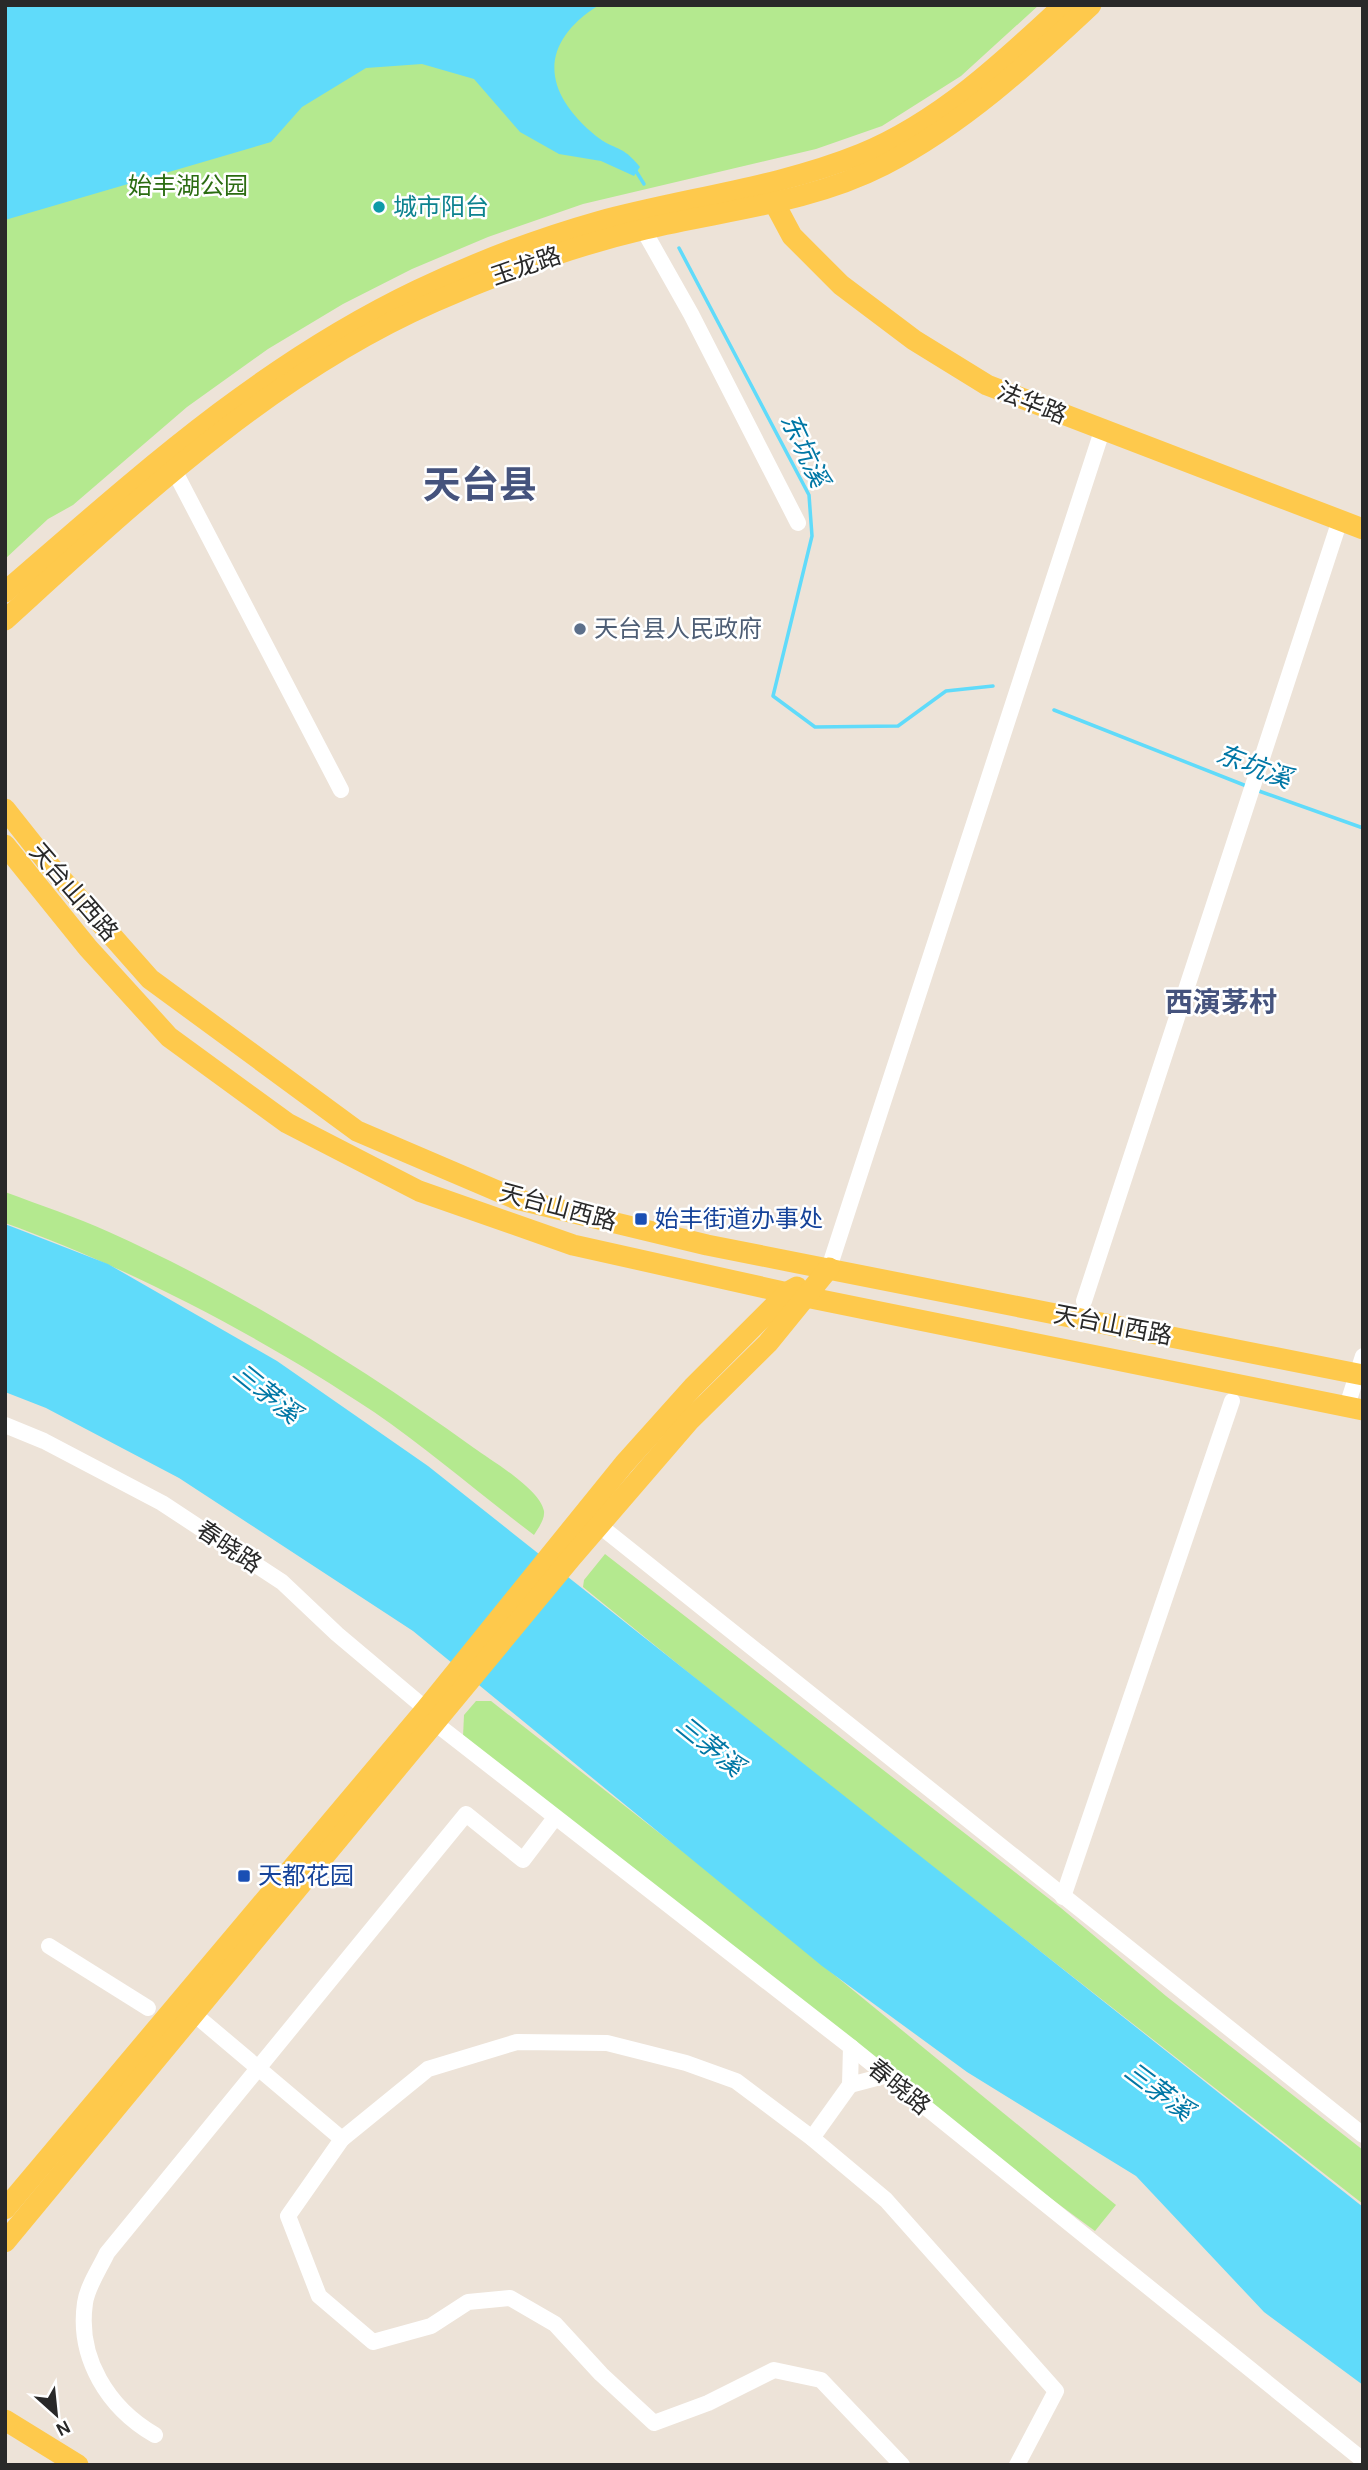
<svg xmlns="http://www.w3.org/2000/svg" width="1368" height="2470" font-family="Karla,'Noto Sans SC',sans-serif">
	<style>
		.green { fill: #b4e98f }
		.water { fill: #60dbfa }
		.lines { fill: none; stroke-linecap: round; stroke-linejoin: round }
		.stream { stroke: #60dbfa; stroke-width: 3.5 }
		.minor { stroke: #fff; stroke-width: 16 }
		.major { stroke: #fec94c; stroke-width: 21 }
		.culture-dot { fill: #0f9aa8; stroke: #fff; stroke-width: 2.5 }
		.service-dot { fill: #5c6f8a; stroke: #fff; stroke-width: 2.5 }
		.transit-dot { fill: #1a4fb4; stroke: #fff; stroke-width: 2.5 }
		.labels { text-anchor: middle; stroke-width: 5; stroke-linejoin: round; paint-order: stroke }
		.park-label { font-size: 24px; fill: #2b6c12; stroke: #fff }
		.culture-label { font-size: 24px; fill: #0d838f; stroke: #fff; text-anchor: start }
		.street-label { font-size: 24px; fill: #292929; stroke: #fff }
		.service-label { font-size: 24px; fill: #4e5e75; stroke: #fff; text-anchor: start }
		.transit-label { font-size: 24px; fill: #164399; stroke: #fff; text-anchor: start }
		.water-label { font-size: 26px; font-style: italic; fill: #0077a5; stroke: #fff }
		.quarter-label { font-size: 28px; font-weight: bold; fill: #45537d; stroke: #fff }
		.town-label { font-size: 38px; font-weight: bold; fill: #45537d; stroke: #fff }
	</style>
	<rect width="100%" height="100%" fill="#ede3d8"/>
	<g class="green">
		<path d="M5,5H1039L961,76L882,126L816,149L583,204L488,237L412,269L343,304L268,349L187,407L73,505L48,519L5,559Z"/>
		<path d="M5,1192C40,1205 76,1217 109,1232C238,1290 360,1366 474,1448C492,1461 540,1489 544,1511C545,1520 538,1528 534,1535C481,1495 429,1450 374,1412C265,1339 129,1267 5,1223Z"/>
		<path d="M605,1554L1061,1908L1166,1996L1363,2150V2204L796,1760L583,1587L584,1580Z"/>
		<path d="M476,1701H491L690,1857L1116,2205L1095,2231L885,2076L463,1737L464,1715Z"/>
	</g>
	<g class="water">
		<path d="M5,5H599C537,44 543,93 596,136C615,151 622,144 640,167L634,176L601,161L559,154L520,132L474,79L422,64L366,68L302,107L271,142L5,220Z"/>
		<path d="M5,1224L108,1264L277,1361L428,1466L1363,2207V2385L1264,2312L1136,2176L967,2072L822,1966L413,1631L179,1478L46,1408L5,1392Z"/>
	</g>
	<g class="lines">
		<g class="stream">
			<path d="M634,168L644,184"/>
			<path d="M679,248L809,495L812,536L773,696L815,727L898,726L946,691L993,686"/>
			<path d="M1054,710L1249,787"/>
			<path d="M1256,790L1363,828"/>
		</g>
		<g class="minor">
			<path d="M643,229L691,314L798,523"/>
			<path d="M174,470L341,790"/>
			<path d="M829,1268L1102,431"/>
			<path d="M1084,1301L1340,520"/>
			<path d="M1347,1406L1363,1356"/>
			<path d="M5,1425L44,1441L162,1503L282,1582L337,1634L426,1709"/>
			<path d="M600,1526L1363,2135"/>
			<path d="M435,1723L851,2047L1359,2457"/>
			<path d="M1063,1897L1232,1401"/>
			<path d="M49,1946L148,2008"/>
			<path d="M187,2008L342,2139"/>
			<path d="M851,2047L850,2085L884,2076"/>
			<path d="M812,2138L850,2085"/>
			<path d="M155,2435C108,2408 77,2358 85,2303C87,2287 100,2268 107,2253L466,1814L523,1860L554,1819"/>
			<path d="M902,2465L821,2380L774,2370L708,2403L654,2423L601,2374L555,2324L510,2298L468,2302L431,2326L373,2342L319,2296L288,2216L342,2139L428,2069L517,2042L607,2043L686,2063L736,2081L812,2138L886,2200L1056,2391L1017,2465"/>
		</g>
		<g class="major">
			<path d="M769,193L792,236L841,285L914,340L987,385L1363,529"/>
			<path d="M5,592C137,478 259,366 418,290C475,263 537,239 597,222C685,198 777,188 861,154C939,122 1003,62 1064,5"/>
			<path d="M5,620C136,501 270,374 434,302C502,272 573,246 645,229C725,210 810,203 884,165C963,124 1027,65 1091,5"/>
			<path d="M5,809L51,867L150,979L357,1131L516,1199L707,1245L1363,1375"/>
			<path d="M5,845L88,948L169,1037L287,1123L419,1191L573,1245L806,1297L1363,1410"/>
			<path d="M5,2209L426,1709L624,1464L693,1387L788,1292L797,1287"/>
			<path d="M5,2242L571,1558L690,1420L768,1343L829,1268"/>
			<path d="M5,2420L78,2465"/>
		</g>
	</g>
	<circle class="culture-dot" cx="379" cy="207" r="7"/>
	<circle class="service-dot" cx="580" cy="629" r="7"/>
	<g class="transit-dot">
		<rect x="634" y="1212" width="14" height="14" rx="3.5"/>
		<rect x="237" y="1869" width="14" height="14" rx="3.5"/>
	</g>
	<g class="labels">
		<g class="park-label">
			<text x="188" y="194">始丰湖公园</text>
		</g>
		<g class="culture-label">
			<text x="393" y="215">城市阳台</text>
		</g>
		<g class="street-label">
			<text transform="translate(526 266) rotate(-19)" y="8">玉龙路</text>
			<text transform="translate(1032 403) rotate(22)" y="8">法华路</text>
			<text transform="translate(74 892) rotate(49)" y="8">天台山西路</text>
			<text transform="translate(558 1207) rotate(15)" y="8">天台山西路</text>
			<text transform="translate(1113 1325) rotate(11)" y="8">天台山西路</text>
			<text transform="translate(229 1547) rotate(34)" y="8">春晓路</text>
			<text transform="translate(899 2087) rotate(39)" y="8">春晓路</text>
		</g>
		<g class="service-label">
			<text x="594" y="637">天台县人民政府</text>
		</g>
		<g class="transit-label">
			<text x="655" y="1227">始丰街道办事处</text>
			<text x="258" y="1884">天都花园</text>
		</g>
		<g class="water-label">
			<text transform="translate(805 450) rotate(65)" y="9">东坑溪</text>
			<text transform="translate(1254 766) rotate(21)" y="9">东坑溪</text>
			<text transform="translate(267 1393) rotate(39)" y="9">三茅溪</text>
			<text transform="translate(710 1746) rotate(39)" y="9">三茅溪</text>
			<text transform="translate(1159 2091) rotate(37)" y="9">三茅溪</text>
		</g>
		<g class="quarter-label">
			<text x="1221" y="1012">西演茅村</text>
		</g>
		<g class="town-label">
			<text x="480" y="498">天台县</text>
		</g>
	</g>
	<rect width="1368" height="2470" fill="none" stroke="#292929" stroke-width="14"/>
	<g transform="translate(56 2414) rotate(153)" stroke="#ffffff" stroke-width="5" paint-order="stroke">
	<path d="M0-5L12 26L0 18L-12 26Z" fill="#292929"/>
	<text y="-10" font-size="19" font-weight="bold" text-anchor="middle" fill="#292929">N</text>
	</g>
</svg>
